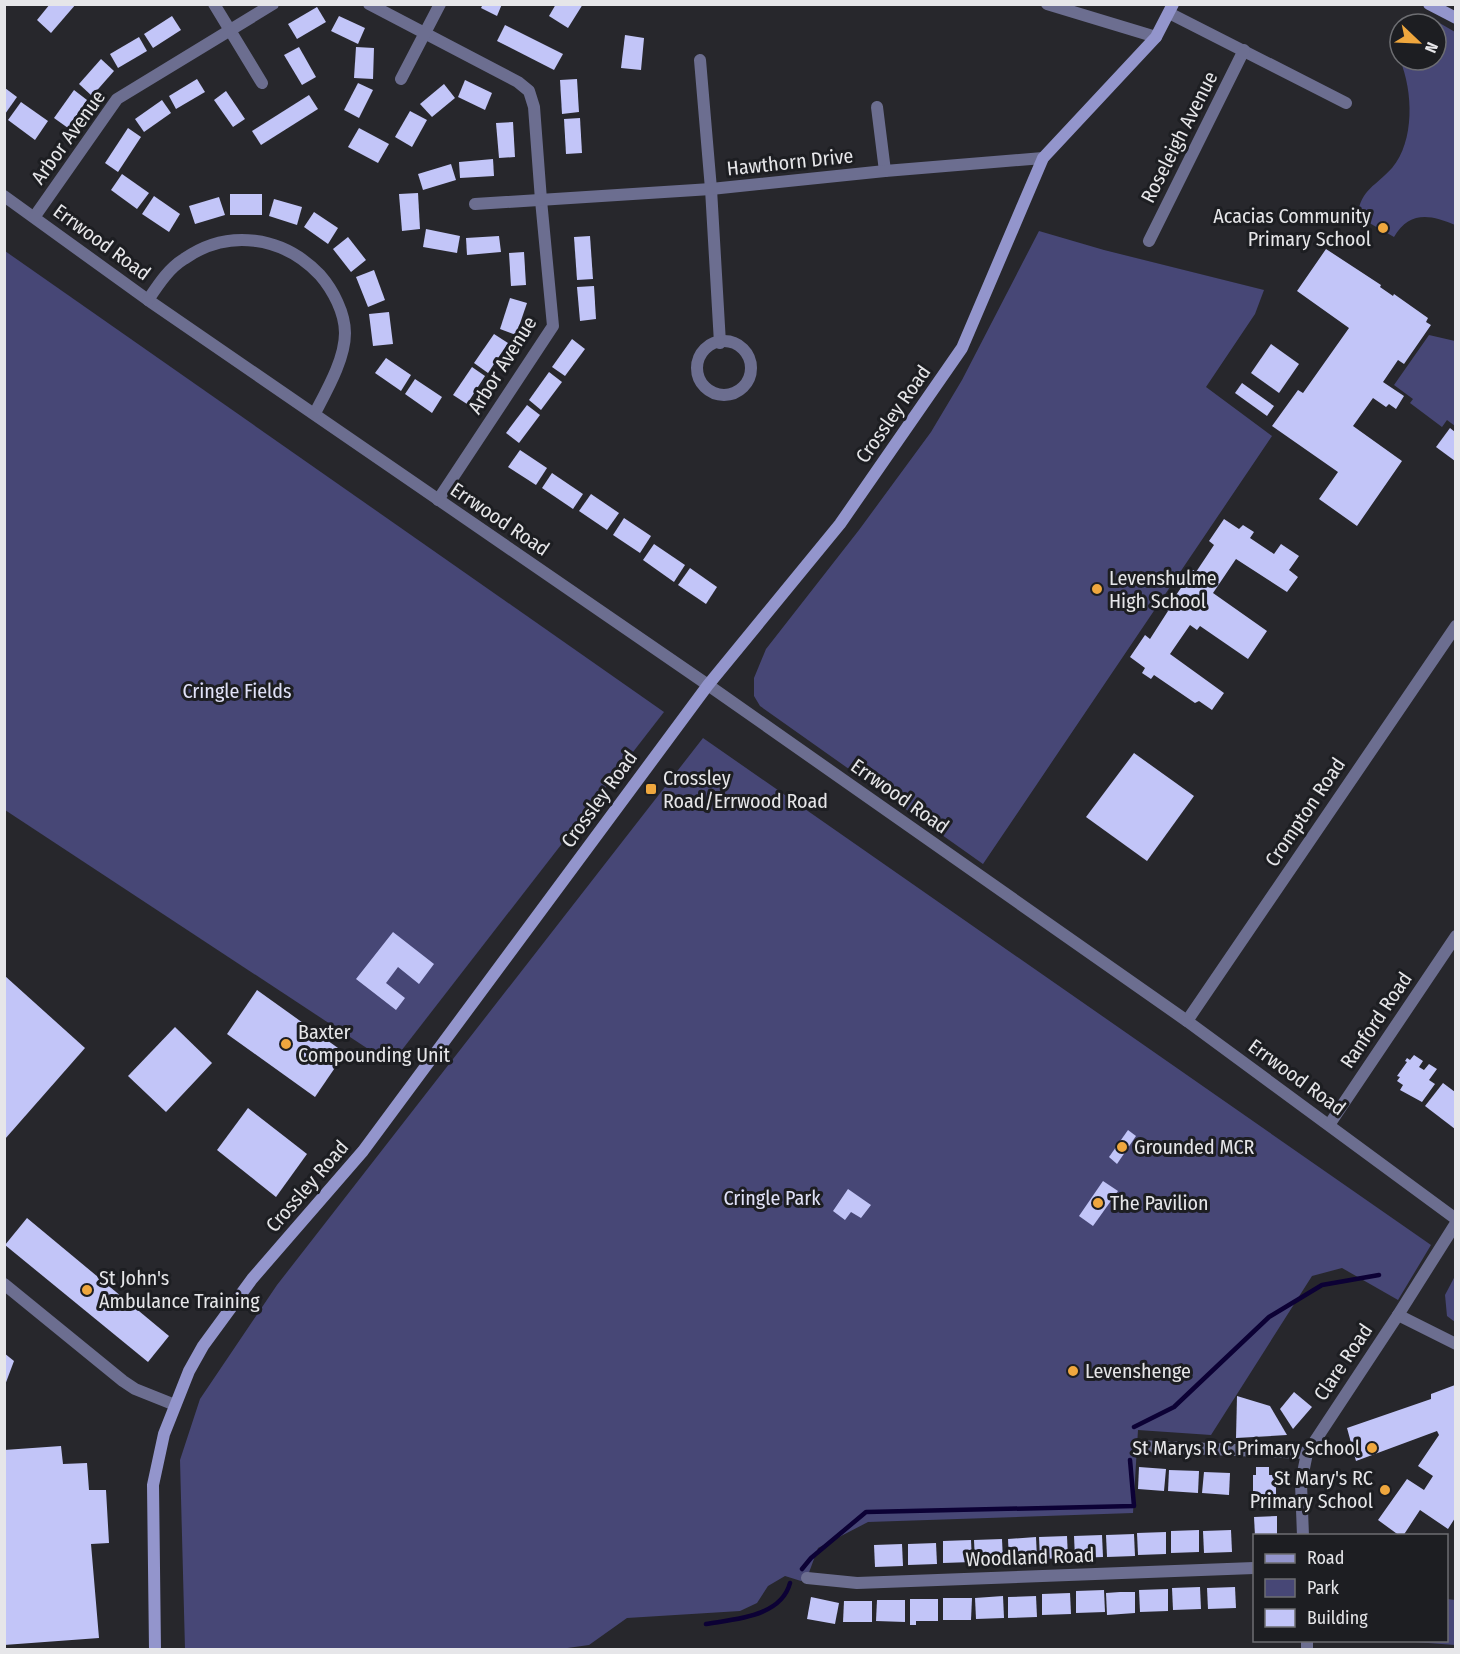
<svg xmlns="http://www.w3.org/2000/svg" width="1460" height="1654" font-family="'Fira Sans Condensed',sans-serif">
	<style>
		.green { fill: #474776 }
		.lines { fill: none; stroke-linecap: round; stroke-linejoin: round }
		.stream { stroke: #0c0135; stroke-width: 4.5 }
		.building { fill: #c2c5f8 }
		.street { stroke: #6c6e90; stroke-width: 12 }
		.secondary { stroke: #9395cc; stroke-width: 12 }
		.poi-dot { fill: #efa73e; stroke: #1d1e22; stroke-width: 2 }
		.labels { text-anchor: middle; stroke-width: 6; stroke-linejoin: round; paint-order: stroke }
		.street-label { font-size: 20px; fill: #e6e6e9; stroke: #1d1e22 }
		.poi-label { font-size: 20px; fill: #e6e6e9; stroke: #1d1e22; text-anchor: start }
		.park-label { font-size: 20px; fill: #e1e2f8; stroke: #1d1e22 }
	</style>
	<rect width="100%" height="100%" fill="#27272c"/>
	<g class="green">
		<path d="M1419,17L1431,18L1455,32V225C1430,214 1409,211 1394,237L1357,216C1362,188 1375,187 1392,168C1415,141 1413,91 1400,60H1436V24H1407Z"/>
		<path d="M1039,231L1104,250L1264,290L1255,314L1206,387L1272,436L983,864L760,706L754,696V678L766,649L859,530L931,432L962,380Z"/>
		<path d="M5,251L664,712L391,1064L5,810Z"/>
		<path d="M1429,335L1455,341V426L1447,420L1442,427L1410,403L1413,399L1394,385Z"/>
		<path d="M703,738L1431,1245L1398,1300L1342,1268L1312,1276L1211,1435L1138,1430L1133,1513L868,1522L818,1548L807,1578L801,1581L785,1576L768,1586L757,1603L740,1611L627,1618L589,1645L553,1650L185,1649L180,1460L200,1399L277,1285Z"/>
		<path d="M1455,1276V1322L1447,1316L1445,1295Z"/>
		<path d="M1447,1599L1455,1600V1645L1415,1642V1641L1446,1640Z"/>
	</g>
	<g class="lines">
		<g class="stream">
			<path d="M1134,1427L1174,1407L1269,1317L1322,1285L1379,1275"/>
			<path d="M802,1569L811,1558L866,1512L1134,1506L1130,1460"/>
			<path d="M706,1624C735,1619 781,1617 790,1583"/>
		</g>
	</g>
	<g class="building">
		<path d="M50,4H76L51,33L37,20Z"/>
		<path d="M483,4H502L497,16L481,8Z"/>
		<path d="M556,4H583L568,28L549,16Z"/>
		<path d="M317,7L326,22L297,39L288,24Z"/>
		<path d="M172,16L181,30L153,48L144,34Z"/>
		<path d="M339,16L365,28L358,44L331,31Z"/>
		<path d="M505,25L563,54L554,70L497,41Z"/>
		<path d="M625,35L644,38L641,70L621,68Z"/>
		<path d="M139,37L147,51L118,68L110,54Z"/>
		<path d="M299,47L316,77L302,85L284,55Z"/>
		<path d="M356,47L374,48L373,79L354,78Z"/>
		<path d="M101,59L114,71L92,96L79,84Z"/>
		<path d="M197,79L205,92L176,109L169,96Z"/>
		<path d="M577,79L579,112L562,114L560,80Z"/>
		<path d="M465,80L492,93L485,110L458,97Z"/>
		<path d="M358,83L373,90L359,118L344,110Z"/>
		<path d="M444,84L455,98L432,117L420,104Z"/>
		<path d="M5,88L17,97L5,114Z"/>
		<path d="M74,90L87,100L68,128L54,118Z"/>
		<path d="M226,91L245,119L233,127L214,100Z"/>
		<path d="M309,95L318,109L261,145L252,131Z"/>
		<path d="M162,100L171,113L144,132L135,119Z"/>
		<path d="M21,102L48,121L35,140L8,120Z"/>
		<path d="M410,111L427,120L412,147L395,137Z"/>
		<path d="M580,118L582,153L566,154L564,119Z"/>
		<path d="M513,122L515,157L499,158L496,123Z"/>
		<path d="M128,128L141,137L118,172L105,163Z"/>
		<path d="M359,128L389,144L378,163L348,147Z"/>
		<path d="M493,159L494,176L460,178L459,162Z"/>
		<path d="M451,164L456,180L423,190L418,174Z"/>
		<path d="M122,174L149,193L137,209L111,190Z"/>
		<path d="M418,193L420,229L402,231L399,194Z"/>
		<rect x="230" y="194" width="32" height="21"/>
		<path d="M154,196L180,214L169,232L142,214Z"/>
		<path d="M219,197L225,215L195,224L189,206Z"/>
		<path d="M274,199L302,207L297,225L269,216Z"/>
		<path d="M314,212L338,228L328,244L304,227Z"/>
		<path d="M426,229L460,236L457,253L423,247Z"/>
		<path d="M499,236L501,252L467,255L466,238Z"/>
		<path d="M590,236L593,279L577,280L574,237Z"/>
		<path d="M348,237L366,260L351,272L333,249Z"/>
		<path d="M1326,249L1381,285L1380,287L1393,296L1394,294L1428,318L1426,322L1431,325L1404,364L1398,360L1383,382L1404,396L1396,409L1389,404L1386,407L1373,398L1353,426L1402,461L1357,526L1319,499L1338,472L1272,426L1298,390L1303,393L1349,328L1297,291Z"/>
		<path d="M524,252L526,285L511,286L509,253Z"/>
		<path d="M374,270L385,300L368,307L356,277Z"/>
		<path d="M594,286L596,319L580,321L577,287Z"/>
		<path d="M510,298L527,303L516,335L500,329Z"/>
		<path d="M389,312L393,344L373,346L369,314Z"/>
		<path d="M494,334L508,343L488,373L474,363Z"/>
		<path d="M572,339L585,349L565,376L552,367Z"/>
		<path d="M1271,344L1299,364L1279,393L1251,373Z"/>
		<path d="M386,358L411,375L401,391L375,373Z"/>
		<path d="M472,367L485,376L467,404L453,395Z"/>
		<path d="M549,372L562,382L541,410L529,400Z"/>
		<path d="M415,379L442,397L432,413L405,394Z"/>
		<path d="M1242,383L1274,406L1267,416L1235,393Z"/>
		<path d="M527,405L540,415L519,443L506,433Z"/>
		<path d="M1450,428L1455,432V461L1436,447Z"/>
		<path d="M520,450L547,468L536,485L508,467Z"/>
		<path d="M552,473L583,494L573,509L542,488Z"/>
		<path d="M591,494L619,513L607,530L579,511Z"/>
		<path d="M624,518L651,536L640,553L613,535Z"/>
		<path d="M1224,519L1239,529L1243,525L1254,532L1250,538L1274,554L1281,544L1299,556L1289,570L1298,577L1287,592L1236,559L1213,593L1267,631L1248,659L1200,626L1197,630L1190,625L1170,654L1224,693L1212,710L1199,701L1195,703L1154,675L1151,679L1142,673L1145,668L1130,657L1145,635L1150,639L1168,611L1166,610L1193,570L1196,572L1214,545L1209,541Z"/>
		<path d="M654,544L685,565L674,582L643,560Z"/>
		<path d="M690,568L717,587L706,604L678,585Z"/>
		<path d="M1134,753L1194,796L1147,861L1086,817Z"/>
		<path d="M393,932L434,964L419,984L398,967L386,983L405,998L396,1010L356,979Z"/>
		<path d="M5,976L85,1048L5,1139Z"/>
		<path d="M257,990L345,1053L315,1097L227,1034Z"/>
		<path d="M175,1027L212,1063L166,1112L128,1076Z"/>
		<path d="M1414,1055L1423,1061L1419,1067L1424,1070L1429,1064L1437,1069L1429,1080L1435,1084L1422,1102L1400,1090L1403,1085L1397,1081L1400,1077L1397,1076L1407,1062L1405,1061L1407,1058L1410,1060Z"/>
		<path d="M1443,1083L1455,1092V1129L1425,1106Z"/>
		<path d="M248,1108L307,1154L276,1197L217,1150Z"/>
		<path d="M1128,1130L1136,1136L1117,1164L1109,1157Z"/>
		<path d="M1103,1181L1118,1191L1093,1226L1079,1216Z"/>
		<path d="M848,1189L871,1205L861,1218L851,1212L845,1220L833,1211Z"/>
		<path d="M27,1218L169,1336L148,1362L5,1245Z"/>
		<path d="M4,1353L14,1361L5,1385H4Z"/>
		<path d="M1455,1385V1518L1448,1529L1420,1510L1403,1536H1400L1378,1520L1407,1479L1424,1490L1433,1476L1418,1466L1439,1435L1437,1431L1356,1461L1347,1428L1431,1399V1394Z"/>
		<path d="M1294,1392L1312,1407L1293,1429L1280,1409Z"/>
		<path d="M1237,1396L1270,1406L1287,1435L1236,1438Z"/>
		<path d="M61,1446L63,1464L87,1463L89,1490H106L109,1543L91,1544L99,1638L4,1645V1450Z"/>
		<path d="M1139,1467L1166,1469L1164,1491L1138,1489Z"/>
		<path d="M1256,1467H1269V1475H1276V1505H1253V1475H1256Z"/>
		<path d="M1169,1470L1199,1471L1198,1493L1168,1491Z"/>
		<path d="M1204,1472L1230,1473L1229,1495L1202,1493Z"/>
		<path d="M1277,1516V1536H1255L1254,1517Z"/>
		<path d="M1199,1530V1552L1171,1553V1531Z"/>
		<path d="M1231,1530L1232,1552L1204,1553L1203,1531Z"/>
		<path d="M1166,1532V1554L1138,1555L1137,1533Z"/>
		<path d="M1134,1534L1135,1556L1107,1557L1106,1535Z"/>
		<path d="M1102,1535L1103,1557L1075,1558L1074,1536Z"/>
		<path d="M1067,1536L1068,1558L1040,1559L1039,1537Z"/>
		<path d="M1036,1537L1037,1559L1009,1560L1008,1539Z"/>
		<path d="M1002,1539L1003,1561L975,1562L974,1540Z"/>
		<path d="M971,1540L972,1562L943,1563V1541Z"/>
		<path d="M936,1543L937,1564L908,1565V1544Z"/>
		<path d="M902,1544L903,1566L875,1567L874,1545Z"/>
		<path d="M1200,1587L1201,1609L1173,1610L1172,1588Z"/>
		<path d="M1235,1587L1236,1608L1208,1609L1207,1588Z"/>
		<path d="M1168,1589V1611L1140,1612L1139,1590Z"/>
		<path d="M1104,1590L1105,1612L1076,1613V1591Z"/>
		<path d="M1120,1592H1135V1613L1107,1615L1106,1593Z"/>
		<path d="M1070,1593L1071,1614L1042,1615V1594Z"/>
		<path d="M1003,1596L1004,1618L976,1619L975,1598Z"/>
		<path d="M1036,1596L1037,1617L1008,1618V1597Z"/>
		<path d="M811,1597L839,1603L835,1624L807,1619Z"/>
		<path d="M943,1598H972L971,1620H943Z"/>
		<path d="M910,1599H938V1621H916V1625H910Z"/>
		<path d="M877,1600H905V1622L876,1621Z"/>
		<path d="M844,1601H872V1622H843Z"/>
	</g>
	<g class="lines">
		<g class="street">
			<path d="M214,4L262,83"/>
			<path d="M369,4L518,82L529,91L534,107L541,200L553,326L438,500"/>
			<path d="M1047,4L1156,37"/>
			<path d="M1169,13L1346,103"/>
			<path d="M700,60L711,189L720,343"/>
			<path d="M401,79L440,4"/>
			<path d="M877,107L885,171"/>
			<path d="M4,196L148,300L708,685L1187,1021L1456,1219"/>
			<path d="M475,204L711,189L885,171L1043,158"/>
			<path d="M35,216L117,99L273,4"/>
			<path d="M1149,241L1244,50"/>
			<path d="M148,300C158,285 168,269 184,259C228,228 283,236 320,275C333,290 345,313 345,333C345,359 327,390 315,413"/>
			<circle cx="724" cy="368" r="27"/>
			<path d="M1187,1021L1456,626"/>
			<path d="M1329,1125L1456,936"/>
			<path d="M4,1284L123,1381L135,1389L175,1405"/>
			<path d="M1398,1315L1456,1344"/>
			<path d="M1138,1446L1307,1453"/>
			<path d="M1303,1536L1301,1483L1307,1453L1398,1315L1456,1223"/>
			<path d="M807,1578L857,1583L1254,1568"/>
			<path d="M1307,1640V1650"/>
		</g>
		<g class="secondary">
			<path d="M1429,4L1456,18"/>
			<path d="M155,1650L153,1485L164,1434L189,1371L203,1346L252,1279L363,1151L708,685L840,524L962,348L1043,158L1156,37L1173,4"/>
		</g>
	</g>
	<g class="poi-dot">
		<circle cx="1383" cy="228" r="6"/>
		<circle cx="1097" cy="589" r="6"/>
		<rect x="645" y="783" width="12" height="12" rx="3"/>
		<circle cx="286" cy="1044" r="6"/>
		<circle cx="1122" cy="1147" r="6"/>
		<circle cx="1098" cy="1203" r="6"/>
		<circle cx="87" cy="1290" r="6"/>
		<circle cx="1073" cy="1371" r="6"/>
		<circle cx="1372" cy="1448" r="6"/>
		<circle cx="1385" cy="1490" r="6"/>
	</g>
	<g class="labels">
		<g class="street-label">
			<text transform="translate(68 137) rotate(-54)" y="7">Arbor Avenue</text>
			<text transform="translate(1179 137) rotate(-63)" y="7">Roseleigh Avenue</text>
			<text transform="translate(790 162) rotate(-6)" y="7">Hawthorn Drive</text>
			<text transform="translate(102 242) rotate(36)" y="7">Errwood Road</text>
			<text transform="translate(502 365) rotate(-58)" y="7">Arbor Avenue</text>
			<text transform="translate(893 414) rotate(-55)" y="7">Crossley Road</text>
			<text transform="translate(500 519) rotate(34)" y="7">Errwood Road</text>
			<text transform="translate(900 796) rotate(35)" y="7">Errwood Road</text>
			<text transform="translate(599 799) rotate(-54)" y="7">Crossley Road</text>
			<text transform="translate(1305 812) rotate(-56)" y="7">Crompton Road</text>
			<text transform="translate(1376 1020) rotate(-56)" y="7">Ranford Road</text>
			<text transform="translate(1297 1077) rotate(36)" y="7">Errwood Road</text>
			<text transform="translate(307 1186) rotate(-49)" y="7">Crossley Road</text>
			<text transform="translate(1343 1362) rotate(-56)" y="7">Clare Road</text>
			<text transform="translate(1030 1557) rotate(-2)" y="7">Woodland Road</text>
		</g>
		<g class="poi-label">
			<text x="1371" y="223" text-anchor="end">Acacias Community<tspan x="1371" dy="23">Primary School</tspan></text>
			<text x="1109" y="585">Levenshulme<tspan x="1109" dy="23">High School</tspan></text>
			<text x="663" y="785">Crossley<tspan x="663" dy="23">Road/Errwood Road</tspan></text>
			<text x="298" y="1039">Baxter<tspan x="298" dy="23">Compounding Unit</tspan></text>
			<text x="1134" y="1154">Grounded MCR</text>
			<text x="1110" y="1210">The Pavilion</text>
			<text x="99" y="1285">St John's<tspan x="99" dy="23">Ambulance Training</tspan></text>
			<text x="1085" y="1378">Levenshenge</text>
			<text x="1360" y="1455" text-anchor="end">St Marys R C Primary School</text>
			<text x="1373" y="1485" text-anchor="end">St Mary's RC<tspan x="1373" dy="23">Primary School</tspan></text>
		</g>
		<g class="park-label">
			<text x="237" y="698">Cringle Fields</text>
			<text x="772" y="1205">Cringle Park</text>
		</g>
	</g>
	<rect width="1460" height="1654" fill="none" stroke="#e6e6e9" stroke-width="12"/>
	<rect x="1253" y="1534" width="195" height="108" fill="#1d1e22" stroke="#6d6e72" stroke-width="1.5"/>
	<rect x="1265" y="1554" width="30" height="9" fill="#9395cc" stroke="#6d6e72" stroke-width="1.5"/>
	<text x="1307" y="1564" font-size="18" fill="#e6e6e9">Road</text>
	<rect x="1265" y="1579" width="30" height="18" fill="#474776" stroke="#6d6e72" stroke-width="1.5"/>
	<text x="1307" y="1594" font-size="18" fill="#e6e6e9">Park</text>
	<rect x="1265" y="1609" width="30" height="18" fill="#c2c5f8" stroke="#6d6e72" stroke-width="1.5"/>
	<text x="1307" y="1624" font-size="18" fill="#e6e6e9">Building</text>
	<g transform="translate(1418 42) rotate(113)"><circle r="28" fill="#1d1e22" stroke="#6d6e72" stroke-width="1.5"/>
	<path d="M0-4.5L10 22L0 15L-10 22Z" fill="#efa73e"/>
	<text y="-9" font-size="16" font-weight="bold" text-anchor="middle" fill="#e6e6e9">N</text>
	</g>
</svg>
